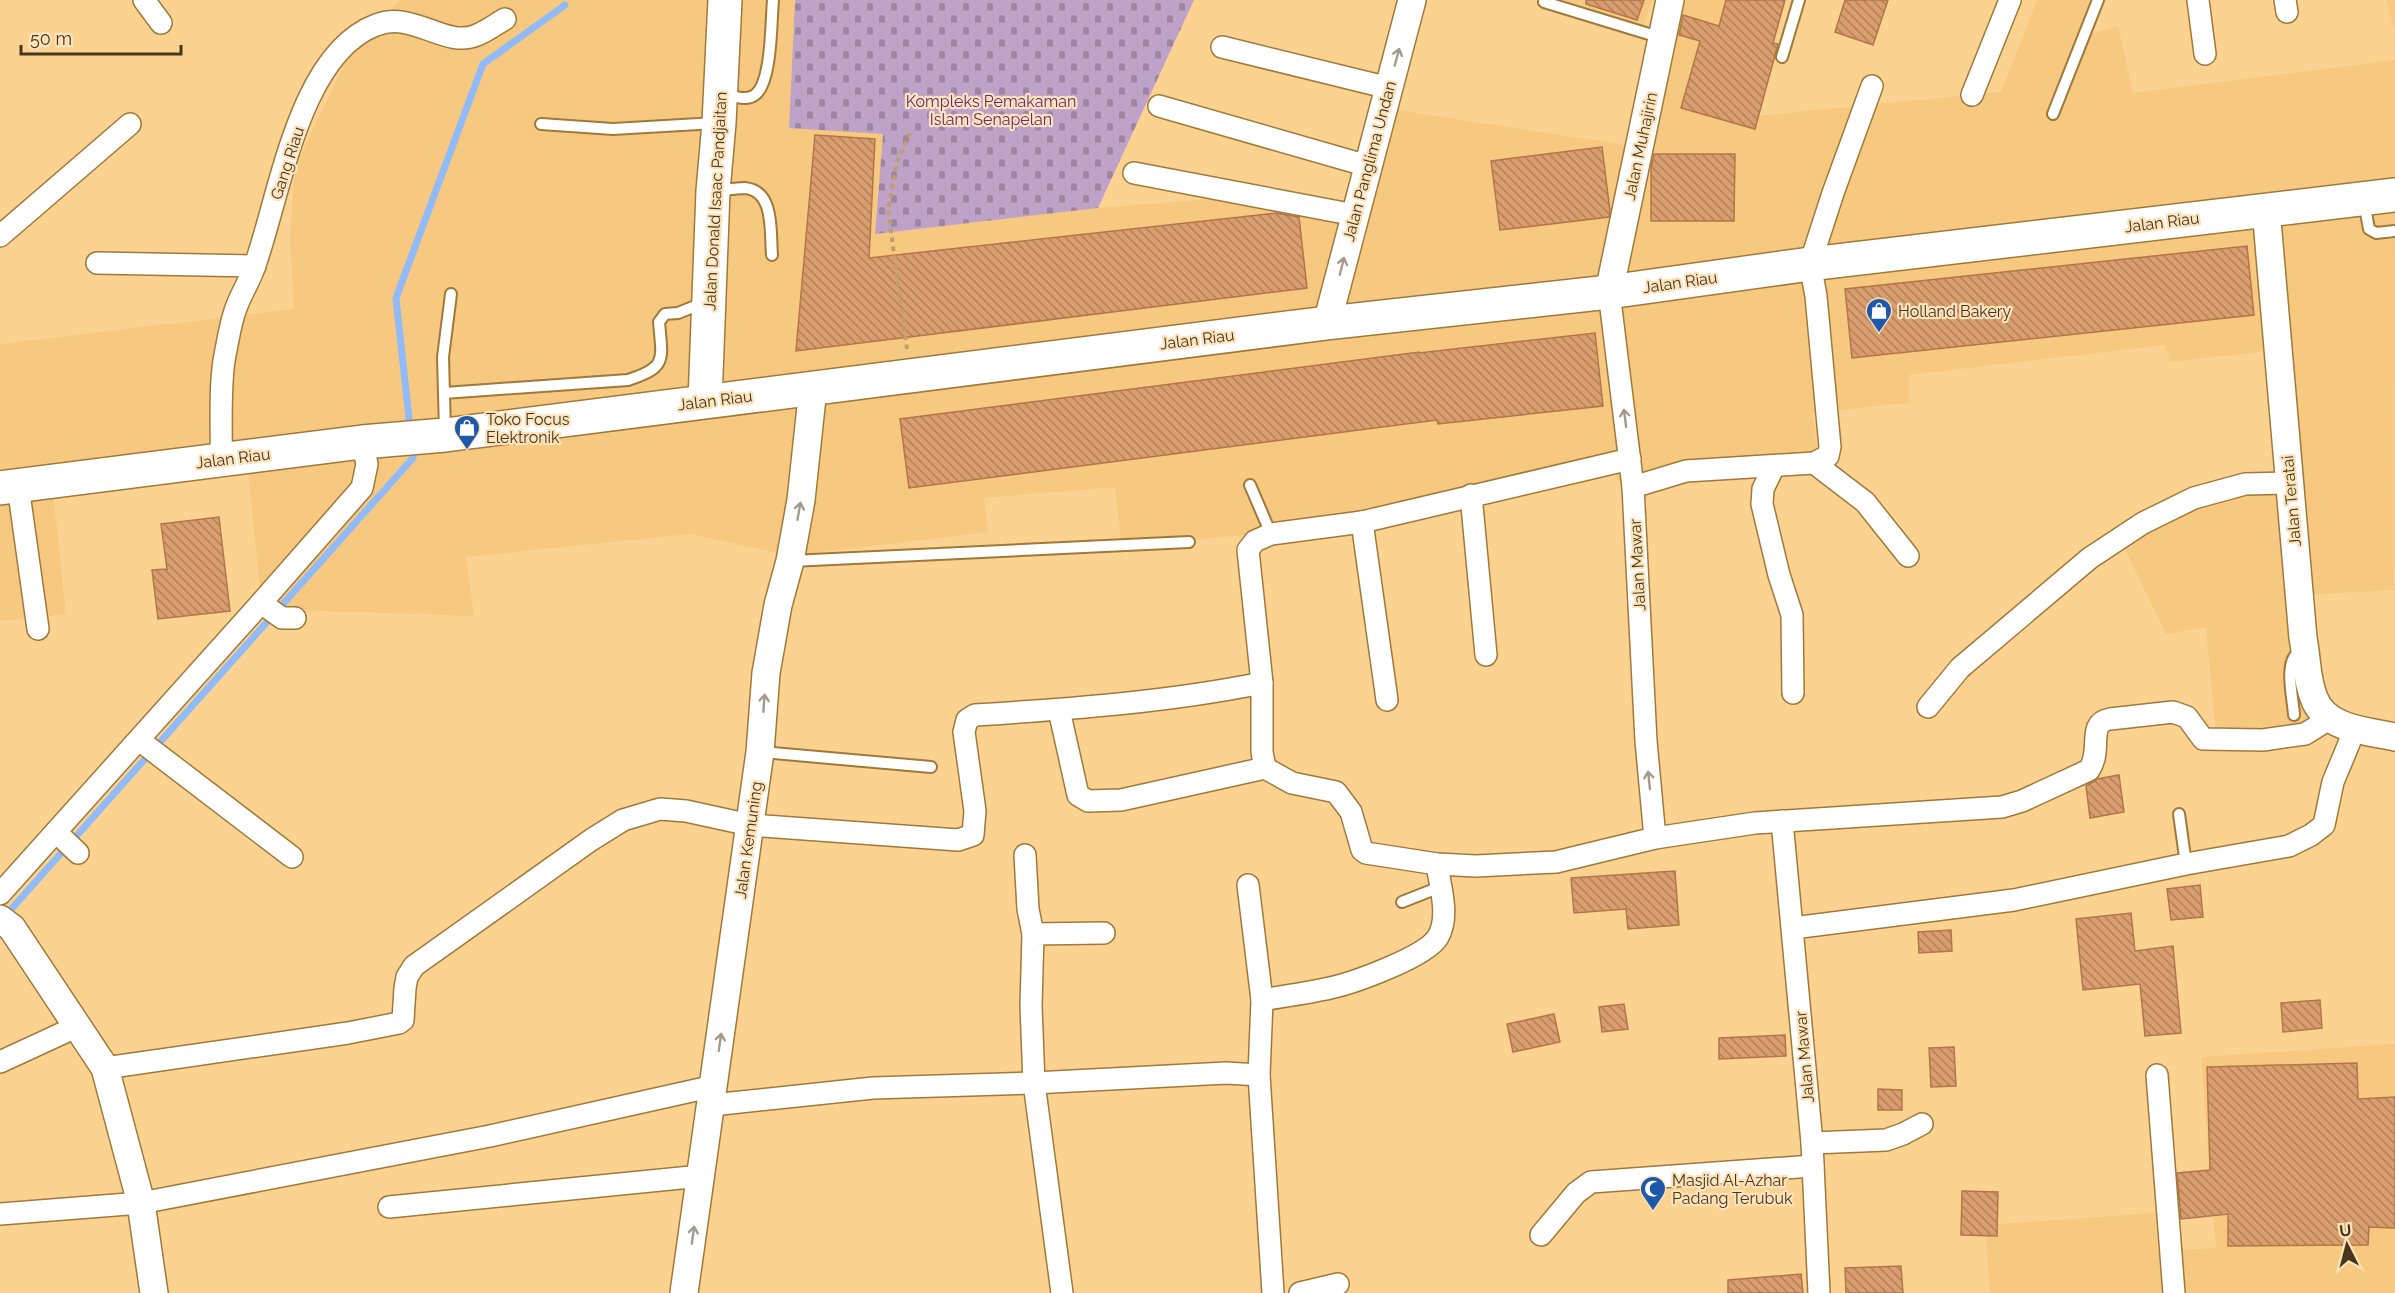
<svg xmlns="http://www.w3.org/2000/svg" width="2395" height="1293" font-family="Raleway,sans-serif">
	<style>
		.built { fill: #f7c980 }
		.cemetery { fill: url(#cemetery-stones) }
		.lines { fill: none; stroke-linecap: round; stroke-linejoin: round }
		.stream { stroke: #90baf8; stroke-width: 7 }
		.building { fill: url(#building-back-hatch); stroke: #b17749; stroke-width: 1.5 }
		.service-casing { stroke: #a07939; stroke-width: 14 }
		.minor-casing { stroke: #a07939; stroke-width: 24 }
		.tertiary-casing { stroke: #a07939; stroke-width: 30 }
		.primary-casing { stroke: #a07939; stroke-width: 36 }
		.path { stroke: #bf9e69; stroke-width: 4; stroke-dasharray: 4.5 4.5; stroke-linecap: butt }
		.service { stroke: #fff; stroke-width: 10 }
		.minor { stroke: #fff; stroke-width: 21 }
		.tertiary { stroke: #fff; stroke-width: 27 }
		.primary { stroke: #fff; stroke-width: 33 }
		.oneway { stroke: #a39a8d }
		.labels { text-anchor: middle; stroke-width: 4.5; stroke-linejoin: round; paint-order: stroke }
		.park-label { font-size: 16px; fill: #632a73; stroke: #fce3bc }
		.street-label { font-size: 16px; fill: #47361b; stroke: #fce3bc }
		.poi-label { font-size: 16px; fill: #47361b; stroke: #fce3bc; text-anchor: start }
	</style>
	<defs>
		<pattern id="cemetery-stones" width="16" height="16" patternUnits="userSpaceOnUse" patternTransform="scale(1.5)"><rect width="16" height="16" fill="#bfa2c8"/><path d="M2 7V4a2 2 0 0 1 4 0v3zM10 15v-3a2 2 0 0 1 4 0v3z" fill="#9d85a2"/></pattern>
		<pattern id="building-back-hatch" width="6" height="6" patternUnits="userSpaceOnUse" patternTransform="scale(1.5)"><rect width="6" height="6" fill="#d99d6e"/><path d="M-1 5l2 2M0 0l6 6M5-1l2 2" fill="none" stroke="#b2815a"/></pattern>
	</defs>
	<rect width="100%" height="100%" fill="#fcd291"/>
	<g class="built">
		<path d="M400,0H795L789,127L883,134L875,234L1098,208L1236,197L1352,220L1377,107L1633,146L1668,0H1777L1744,117L2001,92L2037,0H2099L2090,34L2118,26L2133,93L2395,60L2394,590L2302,595L2327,705L2302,728L2216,734L2206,627L2166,634L2118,535L2280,477L2266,351L2170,362L2165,345L1909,375V403L1813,413L1818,460L1618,481L1609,460L1254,534L1122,547L1115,487L984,498L988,532L790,556L690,534L466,557L474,616L262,609L248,471L53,492L66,614L0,621V344L294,309L290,237L295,167L348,56Z"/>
		<path d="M1554,0H1652L1644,25Z"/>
		<path d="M2386,0H2395V32Z"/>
		<path d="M2395,1044V1293H1990L1985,1225L2155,1213L2158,1251L2216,1248L2201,1057Z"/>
	</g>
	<path class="cemetery" d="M795,0H1194L1098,208L875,234L883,134L789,128Z"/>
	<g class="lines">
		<g class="stream">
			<path d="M410,428L396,298L483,64L565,5"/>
			<path d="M6,915L413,458L412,445"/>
		</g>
	</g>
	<g class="building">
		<path d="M1586,0H1644L1637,20L1586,4Z"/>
		<path d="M1726,0H1785L1773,43L1778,44L1755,129L1681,108L1700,41L1679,35L1683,15L1719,26Z"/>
		<path d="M1845,0H1888L1873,45L1835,32Z"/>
		<path d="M815,135L875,139L869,258L1276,213L1299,217L1307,288L796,351Z"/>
		<path d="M1602,147L1610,211L1609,217L1500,230L1491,161Z"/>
		<path d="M1654,154H1735L1734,221H1651V168Z"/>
		<path d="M2247,246L2254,315L1852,358L1845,289Z"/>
		<path d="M1595,333L1603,406L1438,424L1437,420L909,488L900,419L1419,352V353Z"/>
		<path d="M219,517L230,611L158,619L152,570L167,569L161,524Z"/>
		<path d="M2119,775L2124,812L2090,818L2086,786L2097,779Z"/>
		<path d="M1675,871L1679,925L1628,929L1626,909L1574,913L1571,878Z"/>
		<path d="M2200,885L2203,917L2171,920L2167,889Z"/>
		<path d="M2131,913L2135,951L2173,946L2181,1033L2145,1036L2140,984L2083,990L2076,919Z"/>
		<path d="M1951,930L1952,951L1919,953L1918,932Z"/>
		<path d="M2320,1000L2322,1028L2283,1032L2281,1003Z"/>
		<path d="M1624,1004L1628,1029L1602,1032L1599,1007Z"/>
		<path d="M1554,1014L1560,1042L1513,1052L1507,1024Z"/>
		<path d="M1785,1035L1786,1056L1719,1059V1038Z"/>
		<path d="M1954,1047L1956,1086L1931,1087L1929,1048Z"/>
		<path d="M2357,1063L2358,1099L2395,1097V1228L2369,1227L2368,1245L2228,1246V1214L2181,1219L2177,1173L2210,1170L2207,1067Z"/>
		<path d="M1878,1089L1902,1090V1110H1878Z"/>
		<path d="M1962,1191L1998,1192L1997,1236L1961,1235Z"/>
		<path d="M1901,1266L1903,1293H1846L1845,1268Z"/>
		<path d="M1801,1274L1803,1293H1728V1280Z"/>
	</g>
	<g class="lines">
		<defs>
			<g id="service">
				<path d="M1544,2L1662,38"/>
				<path d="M1782,57L1799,0"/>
				<path d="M724,94C734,96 747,102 756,94C772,80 771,21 773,0"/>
				<path d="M2053,114L2098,0"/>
				<path d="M541,124L613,129L716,123"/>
				<path d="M717,191C726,190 736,188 745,188C775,191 770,232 772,255"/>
				<path d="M2364,202L2369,229L2376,233L2395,231"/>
				<path d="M444,393L628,380C668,367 662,359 659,322L665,314L678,313L703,303"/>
				<path d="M445,431L443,357L451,294"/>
				<path d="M1250,485L1271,534"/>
				<path d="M791,561L1189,542"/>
				<path d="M2294,715C2293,697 2283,661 2300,651"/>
				<path d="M761,752L931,767"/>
				<path d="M2179,814L2186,864"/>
				<path d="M1402,902L1440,887"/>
			</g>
			<g id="minor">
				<path d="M144,0L161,23"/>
				<path d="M2198,0L2205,54"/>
				<path d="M2285,0L2287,12"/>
				<path d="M1222,47L1389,88"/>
				<path d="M1972,95L2010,0"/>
				<path d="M1159,106L1368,166"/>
				<path d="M1134,173L1355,215"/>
				<path d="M0,236L130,124"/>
				<path d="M97,263L255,266"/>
				<path d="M1609,292L1633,487L1646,741L1655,838"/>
				<path d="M221,460C222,429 219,385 225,355C228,341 230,325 235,311C240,295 250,281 255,265C280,195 299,54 376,25C413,10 445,49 477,35C487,31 496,24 505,19"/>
				<path d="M1814,463L1865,502L1908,556"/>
				<path d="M1774,466L1763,489L1762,504L1779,575L1792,615L1793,693"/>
				<path d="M18,486L38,629"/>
				<path d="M1633,487L1686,471L1814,463L1828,456L1830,447L1816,296L1810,264L1833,193L1872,86"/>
				<path d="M1471,495L1486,655"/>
				<path d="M1362,522L1387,700"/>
				<path d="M261,603L282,618H295"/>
				<path d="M1928,707L1960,668L2090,558L2143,523L2194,498L2245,484L2289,483"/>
				<path d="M1059,710L1078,795L1088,801L1121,800L1265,768L1292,783L1336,792L1351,812L1362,850L1366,853L1437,864L1476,866L1556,862L1655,838L1755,823L2002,807L2022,801L2089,770C2103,750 2086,723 2110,719L2173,712L2187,717L2203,739L2263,740L2305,734L2329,719"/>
				<path d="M139,740L292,857"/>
				<path d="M1265,768L1262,752V683L1248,550L1255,541L1271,534L1362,522L1630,459"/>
				<path d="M1782,821L1812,1143L1819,1293"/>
				<path d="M56,832L78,853"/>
				<path d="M1025,855L1028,909L1033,934"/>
				<path d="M1248,885L1262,1000"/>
				<path d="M0,894L261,603L362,488L367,464L362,442"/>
				<path d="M1793,928L2014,900L2186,864L2289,846L2311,835L2324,825L2333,782L2355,729"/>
				<path d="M0,1062L78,1026"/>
				<path d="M105,1068L348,1033L399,1023L403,1020L405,988L407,977L414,966L591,840L623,820L660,809L686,811L750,825L958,840L973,835L975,811L964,732L967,720L975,715C1071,709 1168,702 1262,683"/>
				<path d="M2157,1075L2174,1293"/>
				<path d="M712,1105L873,1088L1034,1083L1226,1073L1259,1075"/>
				<path d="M1812,1143L1886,1140L1903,1134L1922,1124"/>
				<path d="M389,1207L701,1176"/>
				<path d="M0,1214L141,1203L490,1136L714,1086"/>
				<path d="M1541,1235L1576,1193L1591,1182L1813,1166"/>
				<path d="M1062,1293L1034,1083L1031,1006L1033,934L1104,933"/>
				<path d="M1273,1293L1259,1075L1262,1000C1285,996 1308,993 1330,988C1353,983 1426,957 1438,937C1450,916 1440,887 1437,864"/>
				<path d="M1300,1293L1338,1284"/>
			</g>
			<g id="tertiary">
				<path d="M2266,209L2303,638C2307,657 2306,679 2314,698C2325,729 2367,731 2395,737"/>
				<path d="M1609,292L1670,0"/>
				<path d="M1327,323L1412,0"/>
				<path d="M0,919L12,928L105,1068L141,1203L154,1293"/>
				<path d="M684,1293L760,752L766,673L778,605L790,561L801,500L813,388"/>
			</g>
			<g id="primary">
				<path d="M705,401L713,191L719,123L725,0"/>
				<path d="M0,488L362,442L445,435L1327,323L1609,292L1810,264L2395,195"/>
			</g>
		</defs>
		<use href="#service" class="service-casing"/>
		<use href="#minor" class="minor-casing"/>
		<use href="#tertiary" class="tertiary-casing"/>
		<use href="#primary" class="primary-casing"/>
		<path class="path" d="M907,349L888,210L897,162L911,130"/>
		<use href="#service" class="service"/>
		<use href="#minor" class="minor"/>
		<use href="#tertiary" class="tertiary"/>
		<use href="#primary" class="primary"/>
	</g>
	<defs><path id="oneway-shaft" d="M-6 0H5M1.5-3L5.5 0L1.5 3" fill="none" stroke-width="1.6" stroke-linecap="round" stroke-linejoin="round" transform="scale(1.5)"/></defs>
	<g class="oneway">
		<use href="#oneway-shaft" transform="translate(1397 57) rotate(-75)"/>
		<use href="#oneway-shaft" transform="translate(1342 266) rotate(-76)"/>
		<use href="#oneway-shaft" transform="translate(1625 418) rotate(-97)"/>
		<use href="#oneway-shaft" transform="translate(799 511) rotate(-80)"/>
		<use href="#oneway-shaft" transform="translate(764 703) rotate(-86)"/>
		<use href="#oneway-shaft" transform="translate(1649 780) rotate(-96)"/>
		<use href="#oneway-shaft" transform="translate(720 1042) rotate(-82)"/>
		<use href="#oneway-shaft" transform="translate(693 1235) rotate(-82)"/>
	</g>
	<defs>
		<symbol id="shop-pin" viewBox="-11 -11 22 30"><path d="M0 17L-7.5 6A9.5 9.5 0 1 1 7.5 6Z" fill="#1f58aa" stroke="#fce3bc"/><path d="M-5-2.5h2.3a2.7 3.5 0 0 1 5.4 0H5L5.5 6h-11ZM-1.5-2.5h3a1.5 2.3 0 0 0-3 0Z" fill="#fff"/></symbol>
		<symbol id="mosque-pin" viewBox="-11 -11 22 30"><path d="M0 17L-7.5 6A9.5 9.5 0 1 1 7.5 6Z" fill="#1f58aa" stroke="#fce3bc"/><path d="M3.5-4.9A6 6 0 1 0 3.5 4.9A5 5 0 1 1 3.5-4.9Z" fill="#fff"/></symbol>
	</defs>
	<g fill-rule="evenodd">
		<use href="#shop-pin" x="1864" y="296" width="30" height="40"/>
		<use href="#shop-pin" x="452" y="413" width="30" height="40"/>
		<use href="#mosque-pin" x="1638" y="1174" width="30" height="40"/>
	</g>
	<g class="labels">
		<g class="park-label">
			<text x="991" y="107">Kompleks Pemakaman<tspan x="991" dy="18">Islam Senapelan</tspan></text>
		</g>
		<g class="street-label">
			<text transform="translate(1640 146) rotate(-78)" y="6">Jalan Muhajirin</text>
			<text transform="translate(1369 161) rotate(-75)" y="6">Jalan Panglima Undan</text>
			<text transform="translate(287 163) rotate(-72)" y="6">Gang Riau</text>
			<text transform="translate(715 201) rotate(-87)" y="6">Jalan Donald Isaac Pandjaitan</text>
			<text transform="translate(2162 222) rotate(-7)" y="6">Jalan Riau</text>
			<text transform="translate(1680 282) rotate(-8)" y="6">Jalan Riau</text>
			<text transform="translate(1197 339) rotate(-7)" y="6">Jalan Riau</text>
			<text transform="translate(715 400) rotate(-7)" y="6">Jalan Riau</text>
			<text transform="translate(233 458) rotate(-7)" y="6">Jalan Riau</text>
			<text transform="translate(2291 501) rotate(-95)" y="6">Jalan Teratai</text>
			<text transform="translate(1637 565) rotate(-93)" y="6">Jalan Mawar</text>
			<text transform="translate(748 840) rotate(-82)" y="6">Jalan Kemuning</text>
			<text transform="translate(1804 1057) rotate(-95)" y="6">Jalan Mawar</text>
		</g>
		<g class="poi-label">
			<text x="1898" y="317">Holland Bakery</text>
			<text x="486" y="425">Toko Focus<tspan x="486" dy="18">Elektronik</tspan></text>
			<text x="1672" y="1186">Masjid Al-Azhar<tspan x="1672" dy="18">Padang Terubuk</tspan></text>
		</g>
	</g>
	<g transform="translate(2347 1245) rotate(354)" stroke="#fce3bc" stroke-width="4.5" paint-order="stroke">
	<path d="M0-4.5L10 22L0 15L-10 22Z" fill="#47361b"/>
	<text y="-9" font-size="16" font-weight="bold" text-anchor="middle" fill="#47361b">U</text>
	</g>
	<path d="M21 45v9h160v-9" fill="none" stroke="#47361b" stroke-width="3"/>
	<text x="30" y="45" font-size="18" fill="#47361b" stroke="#fce3bc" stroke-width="4.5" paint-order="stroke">50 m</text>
</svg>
